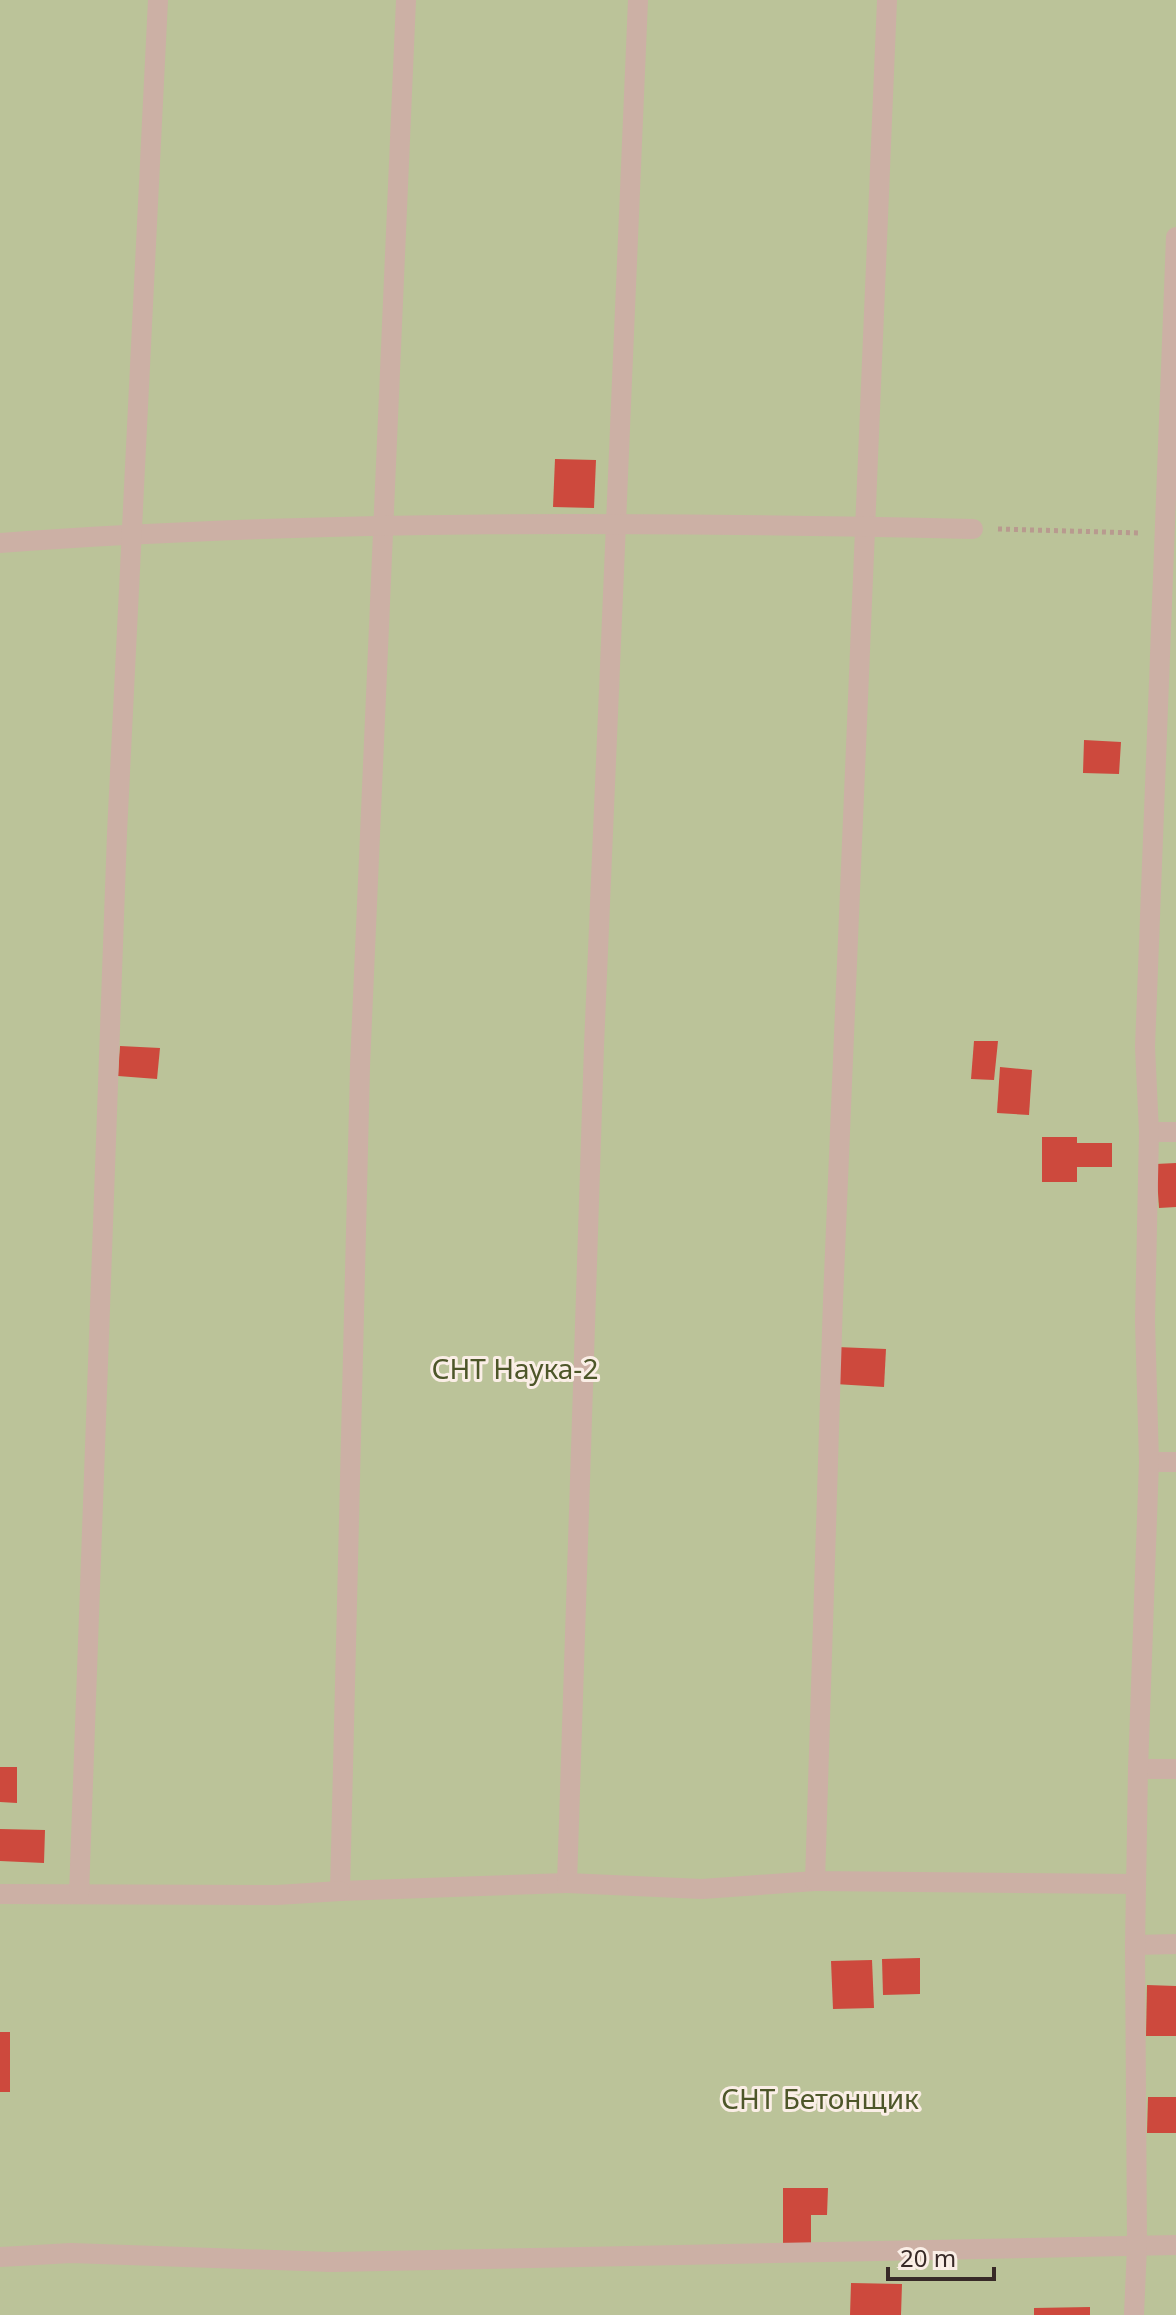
<svg xmlns="http://www.w3.org/2000/svg" width="1176" height="2315" font-family="'Noto Sans',sans-serif">
	<style>
		.green { fill: #bbc399 }
		.building { fill: #cd493d }
		.lines { fill: none; stroke-linecap: round; stroke-linejoin: round }
		.path { stroke: #b89a8f; stroke-width: 5; stroke-dasharray: 4 4; stroke-linecap: butt }
		.minor { stroke: #ccb0a5; stroke-width: 20 }
		.labels { text-anchor: middle; stroke-width: 6; stroke-linejoin: round; paint-order: stroke }
		.park-label { font-size: 28px; fill: #4d5629; stroke: #faeee6 }
	</style>
	<rect width="100%" height="100%" fill="#f3e3d9"/>
	<rect class="green" x="0" y="0" width="1176" height="2315"/>
	<g class="building">
		<path d="M555,459L596,460L594,508L553,507Z"/>
		<path d="M1084,740L1121,742L1119,774L1083,773Z"/>
		<path d="M974,1041H998L994,1080L971,1079Z"/>
		<path d="M120,1046L160,1048L157,1079L118,1076Z"/>
		<path d="M1000,1067L1032,1070L1029,1115L997,1113Z"/>
		<path d="M1042,1137H1077V1143H1112V1167H1077V1182H1042Z"/>
		<path d="M1176,1163V1207L1159,1208L1156,1164Z"/>
		<path d="M837,1347L886,1349L884,1387L835,1384Z"/>
		<path d="M0,1767H17V1803L0,1802Z"/>
		<path d="M0,1829L45,1830L44,1863L0,1861Z"/>
		<path d="M920,1958V1994L883,1995L882,1959Z"/>
		<path d="M872,1960L874,2008L833,2009L831,1961Z"/>
		<path d="M1147,1985L1176,1986V2036H1146Z"/>
		<rect x="0" y="2032" width="10" height="60"/>
		<path d="M1148,2097H1176V2133H1147Z"/>
		<path d="M783,2188H828L827,2215H811V2247H783Z"/>
		<path d="M851,2283L902,2284L901,2315H850Z"/>
		<path d="M1090,2307V2315H1034V2308Z"/>
	</g>
	<g class="lines">
		<path class="path" d="M998,529L1140,533"/>
		<g class="minor">
			<path d="M406,0L360,1066L340,1891L567,1883"/>
			<path d="M638,0L594,1046L567,1883L702,1889L815,1881"/>
			<path d="M887,0L833,1300L815,1881L1136,1884"/>
			<path d="M0,543C323,519 649,522 973,529"/>
			<path d="M1149,1132H1176"/>
			<path d="M1149,1462H1176"/>
			<path d="M1138,1769H1176"/>
			<path d="M0,1894L277,1895L340,1891"/>
			<path d="M79,1894L117,833L158,0"/>
			<path d="M1135,1945L1176,1944"/>
			<path d="M0,2257L71,2253L331,2262L1176,2245"/>
			<path d="M1134,2315L1137,2246L1135,1945L1138,1769L1149,1462L1145,1321L1149,1132L1145,1047L1176,237"/>
		</g>
	</g>
	<g class="labels">
		<g class="park-label">
			<text x="515" y="1379">СНТ Наука-2</text>
			<text x="820" y="2109">СНТ Бетонщик</text>
		</g>
	</g>
	<path d="M888 2267v12h106v-12" fill="none" stroke="#372927" stroke-width="4"/>
	<text x="900" y="2267" font-size="24" fill="#372927" stroke="#faeee6" stroke-width="6" paint-order="stroke">20 m</text>
</svg>
